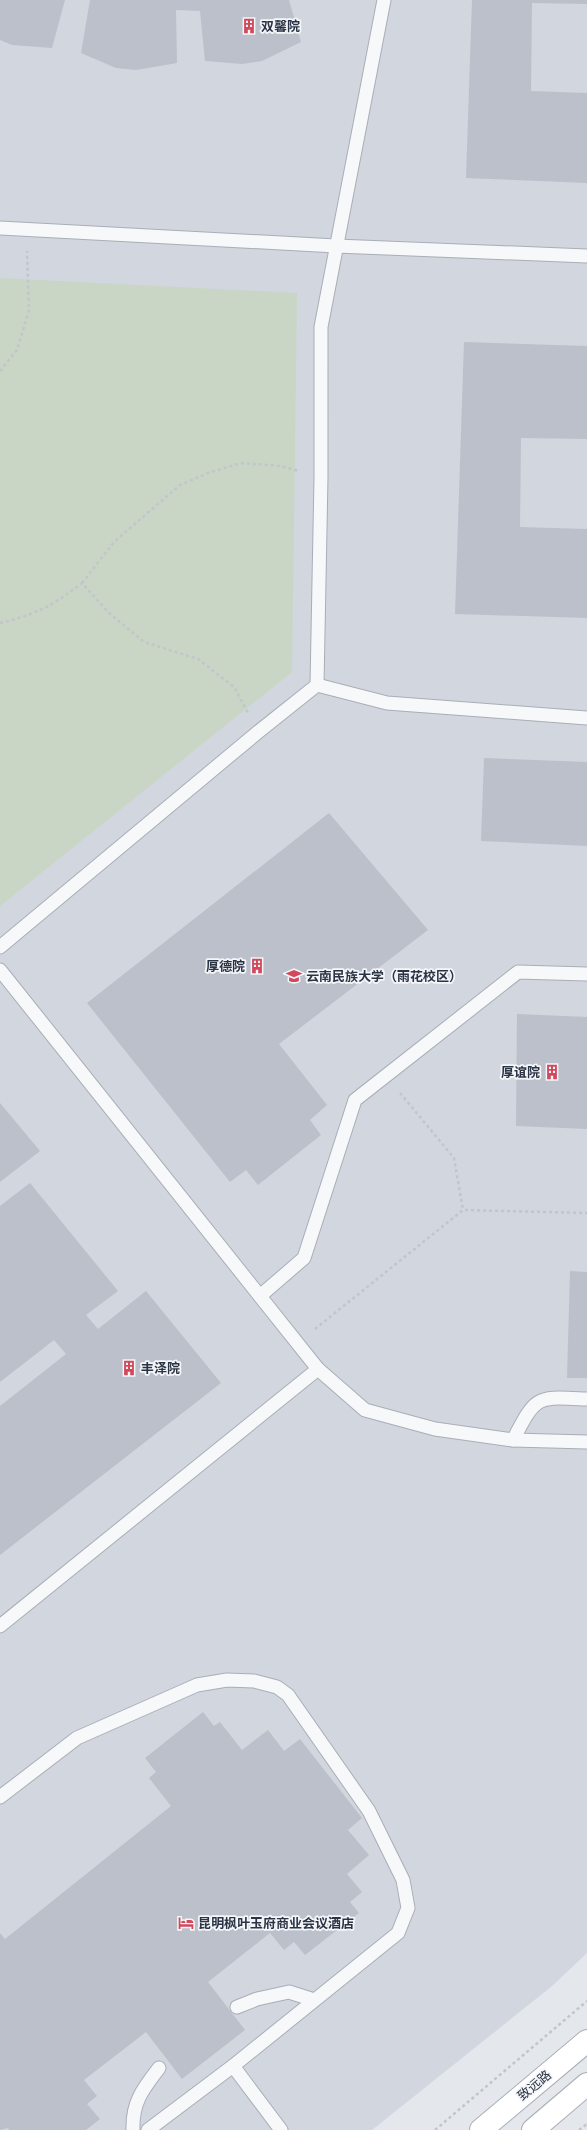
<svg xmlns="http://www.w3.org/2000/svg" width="587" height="2130" font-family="Raleway,'Noto Sans SC',sans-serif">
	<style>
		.built { fill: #d2d6de }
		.green { fill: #c9d6c5 }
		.building { fill: #bbc0ca }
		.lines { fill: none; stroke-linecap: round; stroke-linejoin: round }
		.lane-casing { stroke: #a9aeb7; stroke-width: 15 }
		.secondary-casing { stroke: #a9aeb7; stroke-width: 24 }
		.path { stroke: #c2c5cb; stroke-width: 2.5; stroke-dasharray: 3 3; stroke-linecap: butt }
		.lane { stroke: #f7f8fa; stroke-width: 13 }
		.secondary { stroke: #fff; stroke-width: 22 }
		.labels { text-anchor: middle; stroke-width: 3.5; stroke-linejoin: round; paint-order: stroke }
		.poi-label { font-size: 13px; font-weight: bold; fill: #2b3445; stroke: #f4f6f9; text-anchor: start }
		.street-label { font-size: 13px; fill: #2b3445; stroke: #f4f6f9 }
	</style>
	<rect width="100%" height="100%" fill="#e4e7ec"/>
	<path class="built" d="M0,0H587V1953L551,1987L372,2130H0Z"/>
	<path class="green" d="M0,278L297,293L292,672L0,906Z"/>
	<g class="building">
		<path d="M0,0H65L52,48L12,45L0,40Z"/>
		<path d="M90,0H289L301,42L262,61L242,64L205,61L200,11L176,10L177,63L136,70L116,68L81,53Z"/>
		<path d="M472,0H587V4L532,3L531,91L587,93V183L466,178Z"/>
		<path d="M464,342L587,346V439L521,438L520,527L587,529V618L455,614Z"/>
		<path d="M484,758L587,762V846L481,841Z"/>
		<path d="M329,813L428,930L279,1044L327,1105L310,1120L321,1135L258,1185L246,1170L230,1182L87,1003Z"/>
		<path d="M517,1014L587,1017V1129L516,1126Z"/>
		<path d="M0,1103L40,1151L0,1182Z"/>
		<path d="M30,1183L118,1291L86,1315L98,1329L146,1291L221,1383L0,1555V1406L66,1354L54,1340L0,1382V1206Z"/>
		<path d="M570,1271L587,1272V1378H567Z"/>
		<path d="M203,1712L214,1726L220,1722L242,1750L268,1730L284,1751L300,1739L362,1818L348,1830L369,1855L347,1874L362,1892L350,1902L359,1913L305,1955L294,1942L284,1950L270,1933L208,1982L245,2030L182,2079L146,2032L84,2080L97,2096L87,2104L100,2119L86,2130H9L8,2128L0,2130V1933L5,1939L171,1806L149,1778L156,1772L145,1758Z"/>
	</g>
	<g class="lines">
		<defs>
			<g id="lane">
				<path d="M0,228L336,246L587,256"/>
				<path d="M317,685L387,703L587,718"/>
				<path d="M0,947L258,732L317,685L321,477V327L384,0"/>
				<path d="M0,970L318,1369L0,1626"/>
				<path d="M260,1296L304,1258L355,1100L518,972L587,974"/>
				<path d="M318,1369L365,1410L435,1429L513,1440L587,1442"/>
				<path d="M513,1440C537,1394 536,1397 587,1399"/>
				<path d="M0,1797L77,1738L197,1685L227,1680L254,1681L277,1687L288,1695L369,1811L403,1880L408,1908L398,1933L233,2066L148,2130"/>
				<path d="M237,2007L257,1999L289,1992L314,2000"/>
				<path d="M233,2066L281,2130"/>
				<path d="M133,2130C132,2102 143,2089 159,2068"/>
			</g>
			<g id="secondary">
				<path d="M481,2130L587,2041"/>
				<path d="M533,2130L587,2084"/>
			</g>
		</defs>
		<use href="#lane" class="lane-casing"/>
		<use href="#secondary" class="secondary-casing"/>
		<g class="path">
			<path d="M0,371L17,350L29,310L27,251"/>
			<path d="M82,583L114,542L180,485L208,473L241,463L281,466L299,471"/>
			<path d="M0,623C35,615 54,605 82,583L109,613L144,642L198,659L234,687L248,713"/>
			<path d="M400,1093L454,1158L463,1210"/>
			<path d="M315,1329L463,1210L587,1213"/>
			<path d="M435,2130L587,2001"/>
			<path d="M579,2130L587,2124"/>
		</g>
		<use href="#lane" class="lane"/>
		<use href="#secondary" class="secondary"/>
	</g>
	<defs>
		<symbol id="building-bare" viewBox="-9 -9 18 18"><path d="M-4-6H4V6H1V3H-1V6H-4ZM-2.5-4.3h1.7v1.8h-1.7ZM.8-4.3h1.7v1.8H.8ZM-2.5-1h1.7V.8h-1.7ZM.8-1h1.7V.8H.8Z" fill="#d1495b" stroke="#f4f6f9" stroke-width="2.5" paint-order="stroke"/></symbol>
		<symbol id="university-bare" viewBox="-9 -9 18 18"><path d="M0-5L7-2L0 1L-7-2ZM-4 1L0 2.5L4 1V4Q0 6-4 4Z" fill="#d1495b" stroke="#f4f6f9" stroke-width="2.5" paint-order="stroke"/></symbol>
		<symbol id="hotel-bare" viewBox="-9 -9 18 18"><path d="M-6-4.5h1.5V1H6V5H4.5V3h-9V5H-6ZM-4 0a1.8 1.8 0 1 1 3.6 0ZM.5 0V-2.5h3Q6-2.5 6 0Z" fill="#d1495b" stroke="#f4f6f9" stroke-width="2.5" paint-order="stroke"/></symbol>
	</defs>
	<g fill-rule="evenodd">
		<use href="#building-bare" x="238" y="15" width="22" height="22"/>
		<use href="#building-bare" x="246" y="955" width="22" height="22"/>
		<use href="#university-bare" x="283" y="965" width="22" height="22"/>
		<use href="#building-bare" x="541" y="1061" width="22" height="22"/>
		<use href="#building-bare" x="118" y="1357" width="22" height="22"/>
		<use href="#hotel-bare" x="175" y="1912" width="22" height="22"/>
	</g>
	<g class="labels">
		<g class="poi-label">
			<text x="261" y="31">双馨院</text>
			<text x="245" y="971" text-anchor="end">厚德院</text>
			<text x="306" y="981">云南民族大学（雨花校区）</text>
			<text x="540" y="1077" text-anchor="end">厚谊院</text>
			<text x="141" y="1373">丰泽院</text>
			<text x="198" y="1928">昆明枫叶玉府商业会议酒店</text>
		</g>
		<g class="street-label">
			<text transform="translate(534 2085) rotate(-40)" y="5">致远路</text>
		</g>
	</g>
</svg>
